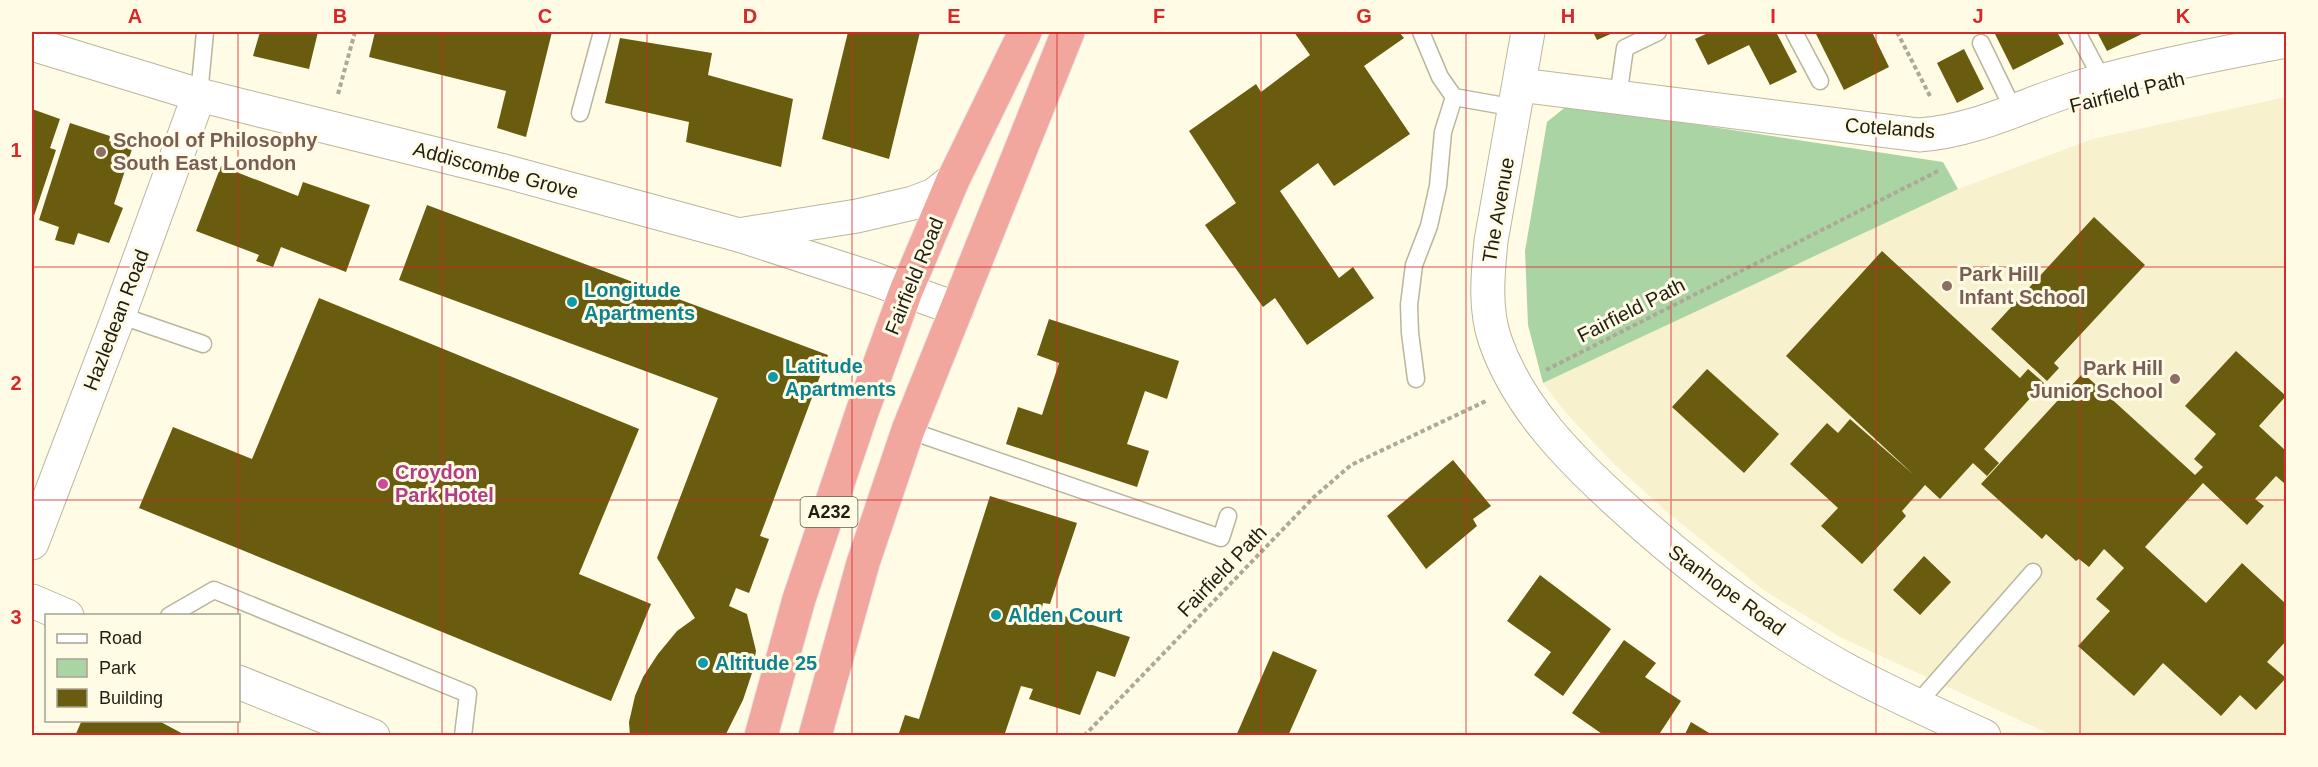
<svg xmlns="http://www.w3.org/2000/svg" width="2318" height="767" font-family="Helvetica,sans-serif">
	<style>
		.built { fill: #f7f1ce }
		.green { fill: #abd4a5 }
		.building { fill: #695c0e }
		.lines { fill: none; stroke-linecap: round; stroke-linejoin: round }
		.service-casing { stroke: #bab69c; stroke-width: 19 }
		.minor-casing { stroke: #bab69c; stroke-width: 35 }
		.tertiary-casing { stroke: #bab69c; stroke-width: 35 }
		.trunk-casing { stroke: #e9e8e8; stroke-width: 35 }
		.path { stroke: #aca997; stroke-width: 4; stroke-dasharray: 4.5 3; stroke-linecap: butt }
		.service { stroke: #fff; stroke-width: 16 }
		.minor { stroke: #fff; stroke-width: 33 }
		.tertiary { stroke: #fff; stroke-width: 33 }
		.trunk { stroke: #f2a79e; stroke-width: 33 }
		.grid { fill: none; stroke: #d62828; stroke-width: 1.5; stroke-opacity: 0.55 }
		.education-dot { fill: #8d6e63; stroke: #fffbe5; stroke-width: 2 }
		.culture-dot { fill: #0f9aa8; stroke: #fffbe5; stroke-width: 2 }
		.hotel-dot { fill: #d1479c; stroke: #fffbe5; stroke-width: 2 }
		.labels { text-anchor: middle; stroke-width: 6; stroke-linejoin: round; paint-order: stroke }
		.shield { fill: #fffbe5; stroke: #636053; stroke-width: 1.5 }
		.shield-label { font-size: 18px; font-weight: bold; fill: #201e14 }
		.street-label { font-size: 20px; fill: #201e14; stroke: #fffbe5 }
		.education-label { font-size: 20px; font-weight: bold; fill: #785e54; stroke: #fffbe5; text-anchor: start }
		.culture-label { font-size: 20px; font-weight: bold; fill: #0d838f; stroke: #fffbe5; text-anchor: start }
		.hotel-label { font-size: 20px; font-weight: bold; fill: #b23c85; stroke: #fffbe5; text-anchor: start }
		.neatline { fill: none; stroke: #d62828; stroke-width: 2 }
		.grid-label { font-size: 20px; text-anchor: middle; font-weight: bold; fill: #d62828 }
	</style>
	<rect width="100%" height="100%" fill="#fffbe5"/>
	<path class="built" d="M2286,97V735H2052L1842,638L1765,591L1667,512L1614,464L1565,412L1543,383L1958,189L2093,139Z"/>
	<path class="green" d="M1568,105L1943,162L1958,189L1543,383L1528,325L1525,251L1547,122Z"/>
	<g class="building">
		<path d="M260,32H318L309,69L253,56Z"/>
		<path d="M375,32H552L526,137L497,128L506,91L369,57Z"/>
		<path d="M848,32H920L889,159L822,139Z"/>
		<path d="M1294,32H1399L1404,38L1364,66L1410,134L1334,186L1318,163L1280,191L1339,278L1353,267L1374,298L1307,345L1275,298L1263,307L1205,225L1236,203L1189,131L1256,84L1261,92L1310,55Z"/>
		<path d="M1593,32H1615L1597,40Z"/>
		<path d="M1710,32H1776L1797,72L1770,85L1749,45L1708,65L1695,39Z"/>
		<path d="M1815,32H1872L1889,67L1844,90Z"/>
		<path d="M2000,32H2057L2064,44L2013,70L1995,34Z"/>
		<path d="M2097,32H2146L2107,51Z"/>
		<path d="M620,38L712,53L708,75L793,99L781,167L686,142L689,122L605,103Z"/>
		<path d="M1964,49L1984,89L1957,103L1937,63Z"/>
		<path d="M32,109L60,119L50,148L56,150L32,222Z"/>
		<path d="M70,123L110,136L109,141L132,149L114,204L123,208L109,243L78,233L74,245L55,240L59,227L39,220Z"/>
		<path d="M221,166L298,196L303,182L370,205L346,272L281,247L273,267L256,261L259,255L196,231Z"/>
		<path d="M427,205L828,355L760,536L769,539L749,593L736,588L729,606L747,614L756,651L752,673L743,700L725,736H630L629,722L635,696L643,677L658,654L677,631L695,618L657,558L718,398L399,280Z"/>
		<path d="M2094,217L2145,265L2054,363L2059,368L2047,381L1991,329Z"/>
		<path d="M1882,251L2020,378L2028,369L2044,383L1984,449L1999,463L1987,476L1973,463L1940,499L1925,485L1902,511L1906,516L1862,564L1821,526L1838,508L1790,464L1827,423L1838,433L1850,419L1914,475L1786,356Z"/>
		<path d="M319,298L639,429L579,574L651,604L611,701L139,508L173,427L252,459Z"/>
		<path d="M1049,319L1179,361L1167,399L1145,391L1127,444L1149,451L1137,487L1006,444L1018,407L1042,415L1059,363L1037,355Z"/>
		<path d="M2236,351L2286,396L2259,426L2286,451V482L2285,484L2276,476L2255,499L2264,506L2247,525L2203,483L2145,547L2206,603L2242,563L2286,604V641L2267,662L2286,678L2256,710L2240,695L2221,716L2163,663L2134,696L2078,646L2110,611L2096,599L2124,568L2104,549L2089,567L2079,559L2076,561L2046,534L2042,539L1981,484L2083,373L2195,475L2203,467L2194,459L2216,434L2185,406Z"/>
		<path d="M1707,369L1779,434L1744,473L1672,407Z"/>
		<path d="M1453,460L1491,506L1473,519L1477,526L1426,569L1387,516Z"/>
		<path d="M990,496L1077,523L1050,604L1043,603L1040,617L1056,622L1058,614L1130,637L1115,677L1097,671L1080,715L1029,699L1033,689L1021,686L1004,736H898L905,715L919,719Z"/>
		<path d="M1924,556L1951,582L1920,615L1893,590Z"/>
		<path d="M1540,575L1611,629L1563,696L1534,675L1551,652L1507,621Z"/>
		<path d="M1624,640L1656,663L1645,677L1681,701L1658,736H1605L1572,713Z"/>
		<path d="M1273,651L1317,670L1288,736H1236Z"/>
		<path d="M82,720H157L187,736H75Z"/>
		<path d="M1691,722L1714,736H1684Z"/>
	</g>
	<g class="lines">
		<defs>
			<g id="service">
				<path d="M1421,32L1440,77L1454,97L1516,108"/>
				<path d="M1794,32L1820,81"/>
				<path d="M2077,32L2103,81"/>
				<path d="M1981,43L2014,111"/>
				<path d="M199,95L205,32"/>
				<path d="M1618,97L1625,48L1658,32"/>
				<path d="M580,113L602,32"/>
				<path d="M119,315L203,344"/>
				<path d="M1416,379L1410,333L1409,305L1414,265L1429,226L1438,186L1443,132L1454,97"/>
				<path d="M908,430L1221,538L1228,516"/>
				<path d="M169,616L214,590L468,694L463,736"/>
				<path d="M1916,705L2033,572"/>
			</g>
			<g id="minor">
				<path d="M1528,32L1491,241C1488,273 1484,308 1495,340C1518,407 1571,460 1623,507C1690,568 1762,623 1841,667C1888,693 1936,714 1984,736"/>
				<path d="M1520,85L1919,135C1980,131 2032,100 2090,84C2154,66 2221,53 2286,41"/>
				<path d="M32,543L119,315L199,95"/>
				<path d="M32,601L67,616"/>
				<path d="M238,682L373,736"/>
			</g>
			<g id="tertiary">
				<path d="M32,44L199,95L504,171L739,235L871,278L957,309"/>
				<path d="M744,234L857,216L913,203L934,195L953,180"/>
			</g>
			<g id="trunk">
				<path d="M761,736L799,599L862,412L906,291L953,180L1025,32"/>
				<path d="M815,736L863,563L908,430L1068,32"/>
			</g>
		</defs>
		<use href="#service" class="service-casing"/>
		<use href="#minor" class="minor-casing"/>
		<use href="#tertiary" class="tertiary-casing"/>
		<use href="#trunk" class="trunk-casing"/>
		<g class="path">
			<path d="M1897,32L1931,98"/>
			<path d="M338,94L355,32"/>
			<path d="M1546,370L1938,171"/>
			<path d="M1084,736L1314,497L1351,465L1486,401"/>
		</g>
		<use href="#service" class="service"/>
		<use href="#minor" class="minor"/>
		<use href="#tertiary" class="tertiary"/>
		<use href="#trunk" class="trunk"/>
	</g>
	<path class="grid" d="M238,32V616M442,32V736M647,32V736M852,32V736M1057,32V736M1261,32V736M1466,32V736M1671,32V736M1876,32V736M2080,32V736M32,267H2286M32,500H2286M238,720V736"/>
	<g class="education-dot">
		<circle cx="101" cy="152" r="6"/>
		<circle cx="1947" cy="286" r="6"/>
		<circle cx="2175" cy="379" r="6"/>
	</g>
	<g class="culture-dot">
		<circle cx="572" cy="302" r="6"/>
		<circle cx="773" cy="377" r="6"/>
		<circle cx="996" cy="615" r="6"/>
		<circle cx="703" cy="663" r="6"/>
	</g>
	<circle class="hotel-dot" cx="383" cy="484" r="6"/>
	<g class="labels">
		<rect class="shield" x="800.5" y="497" width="57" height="30" rx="4.5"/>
		<g class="shield-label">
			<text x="829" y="518">A232</text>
		</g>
		<g class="street-label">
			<text transform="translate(2127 92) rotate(-14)" y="7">Fairfield Path</text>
			<text transform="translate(1890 128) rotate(4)" y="7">Cotelands</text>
			<text transform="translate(496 170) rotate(15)" y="7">Addiscombe Grove</text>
			<text transform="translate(1498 210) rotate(-80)" y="7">The Avenue</text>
			<text transform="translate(914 276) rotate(-68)" y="7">Fairfield Road</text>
			<text transform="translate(1631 310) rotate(-27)" y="7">Fairfield Path</text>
			<text transform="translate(116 320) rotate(-69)" y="7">Hazledean Road</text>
			<text transform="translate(1222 571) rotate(-46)" y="7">Fairfield Path</text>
			<text transform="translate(1727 590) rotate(36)" y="7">Stanhope Road</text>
		</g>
		<g class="education-label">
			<text x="113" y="147">School of Philosophy<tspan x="113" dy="23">South East London</tspan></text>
			<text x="1959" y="281">Park Hill<tspan x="1959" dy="23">Infant School</tspan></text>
			<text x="2163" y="375" text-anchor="end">Park Hill<tspan x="2163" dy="23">Junior School</tspan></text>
		</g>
		<g class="culture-label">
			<text x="584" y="297">Longitude<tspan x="584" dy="23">Apartments</tspan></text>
			<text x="785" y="373">Latitude<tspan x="785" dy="23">Apartments</tspan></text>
			<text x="1008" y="622">Alden Court</text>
			<text x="715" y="670">Altitude 25</text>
		</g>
		<g class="hotel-label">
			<text x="395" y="479">Croydon<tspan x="395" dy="23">Park Hotel</tspan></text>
		</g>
	</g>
	<rect width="2318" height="767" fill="none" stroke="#fffbe5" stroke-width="66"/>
	<rect x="45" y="614" width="195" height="108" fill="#fffbe5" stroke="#a6a391" stroke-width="1.5"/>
	<rect x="57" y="634" width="30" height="9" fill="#ffffff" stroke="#a6a391" stroke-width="1.5"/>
	<text x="99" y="644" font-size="18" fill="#201e14">Road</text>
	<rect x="57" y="659" width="30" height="18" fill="#abd4a5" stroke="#a6a391" stroke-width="1.5"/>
	<text x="99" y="674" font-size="18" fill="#201e14">Park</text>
	<rect x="57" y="689" width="30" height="18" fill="#695c0e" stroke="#a6a391" stroke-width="1.5"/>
	<text x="99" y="704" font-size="18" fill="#201e14">Building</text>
	<rect x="33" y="33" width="2252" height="701" class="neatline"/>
	<g class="grid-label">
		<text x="135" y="23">A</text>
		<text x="340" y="23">B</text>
		<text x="545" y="23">C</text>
		<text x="750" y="23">D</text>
		<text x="954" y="23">E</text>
		<text x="1159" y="23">F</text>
		<text x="1364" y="23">G</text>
		<text x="1568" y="23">H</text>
		<text x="1773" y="23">I</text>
		<text x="1978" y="23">J</text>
		<text x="2183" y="23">K</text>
		<text x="16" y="157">1</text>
		<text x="16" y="390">2</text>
		<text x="16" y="624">3</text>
	</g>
</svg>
